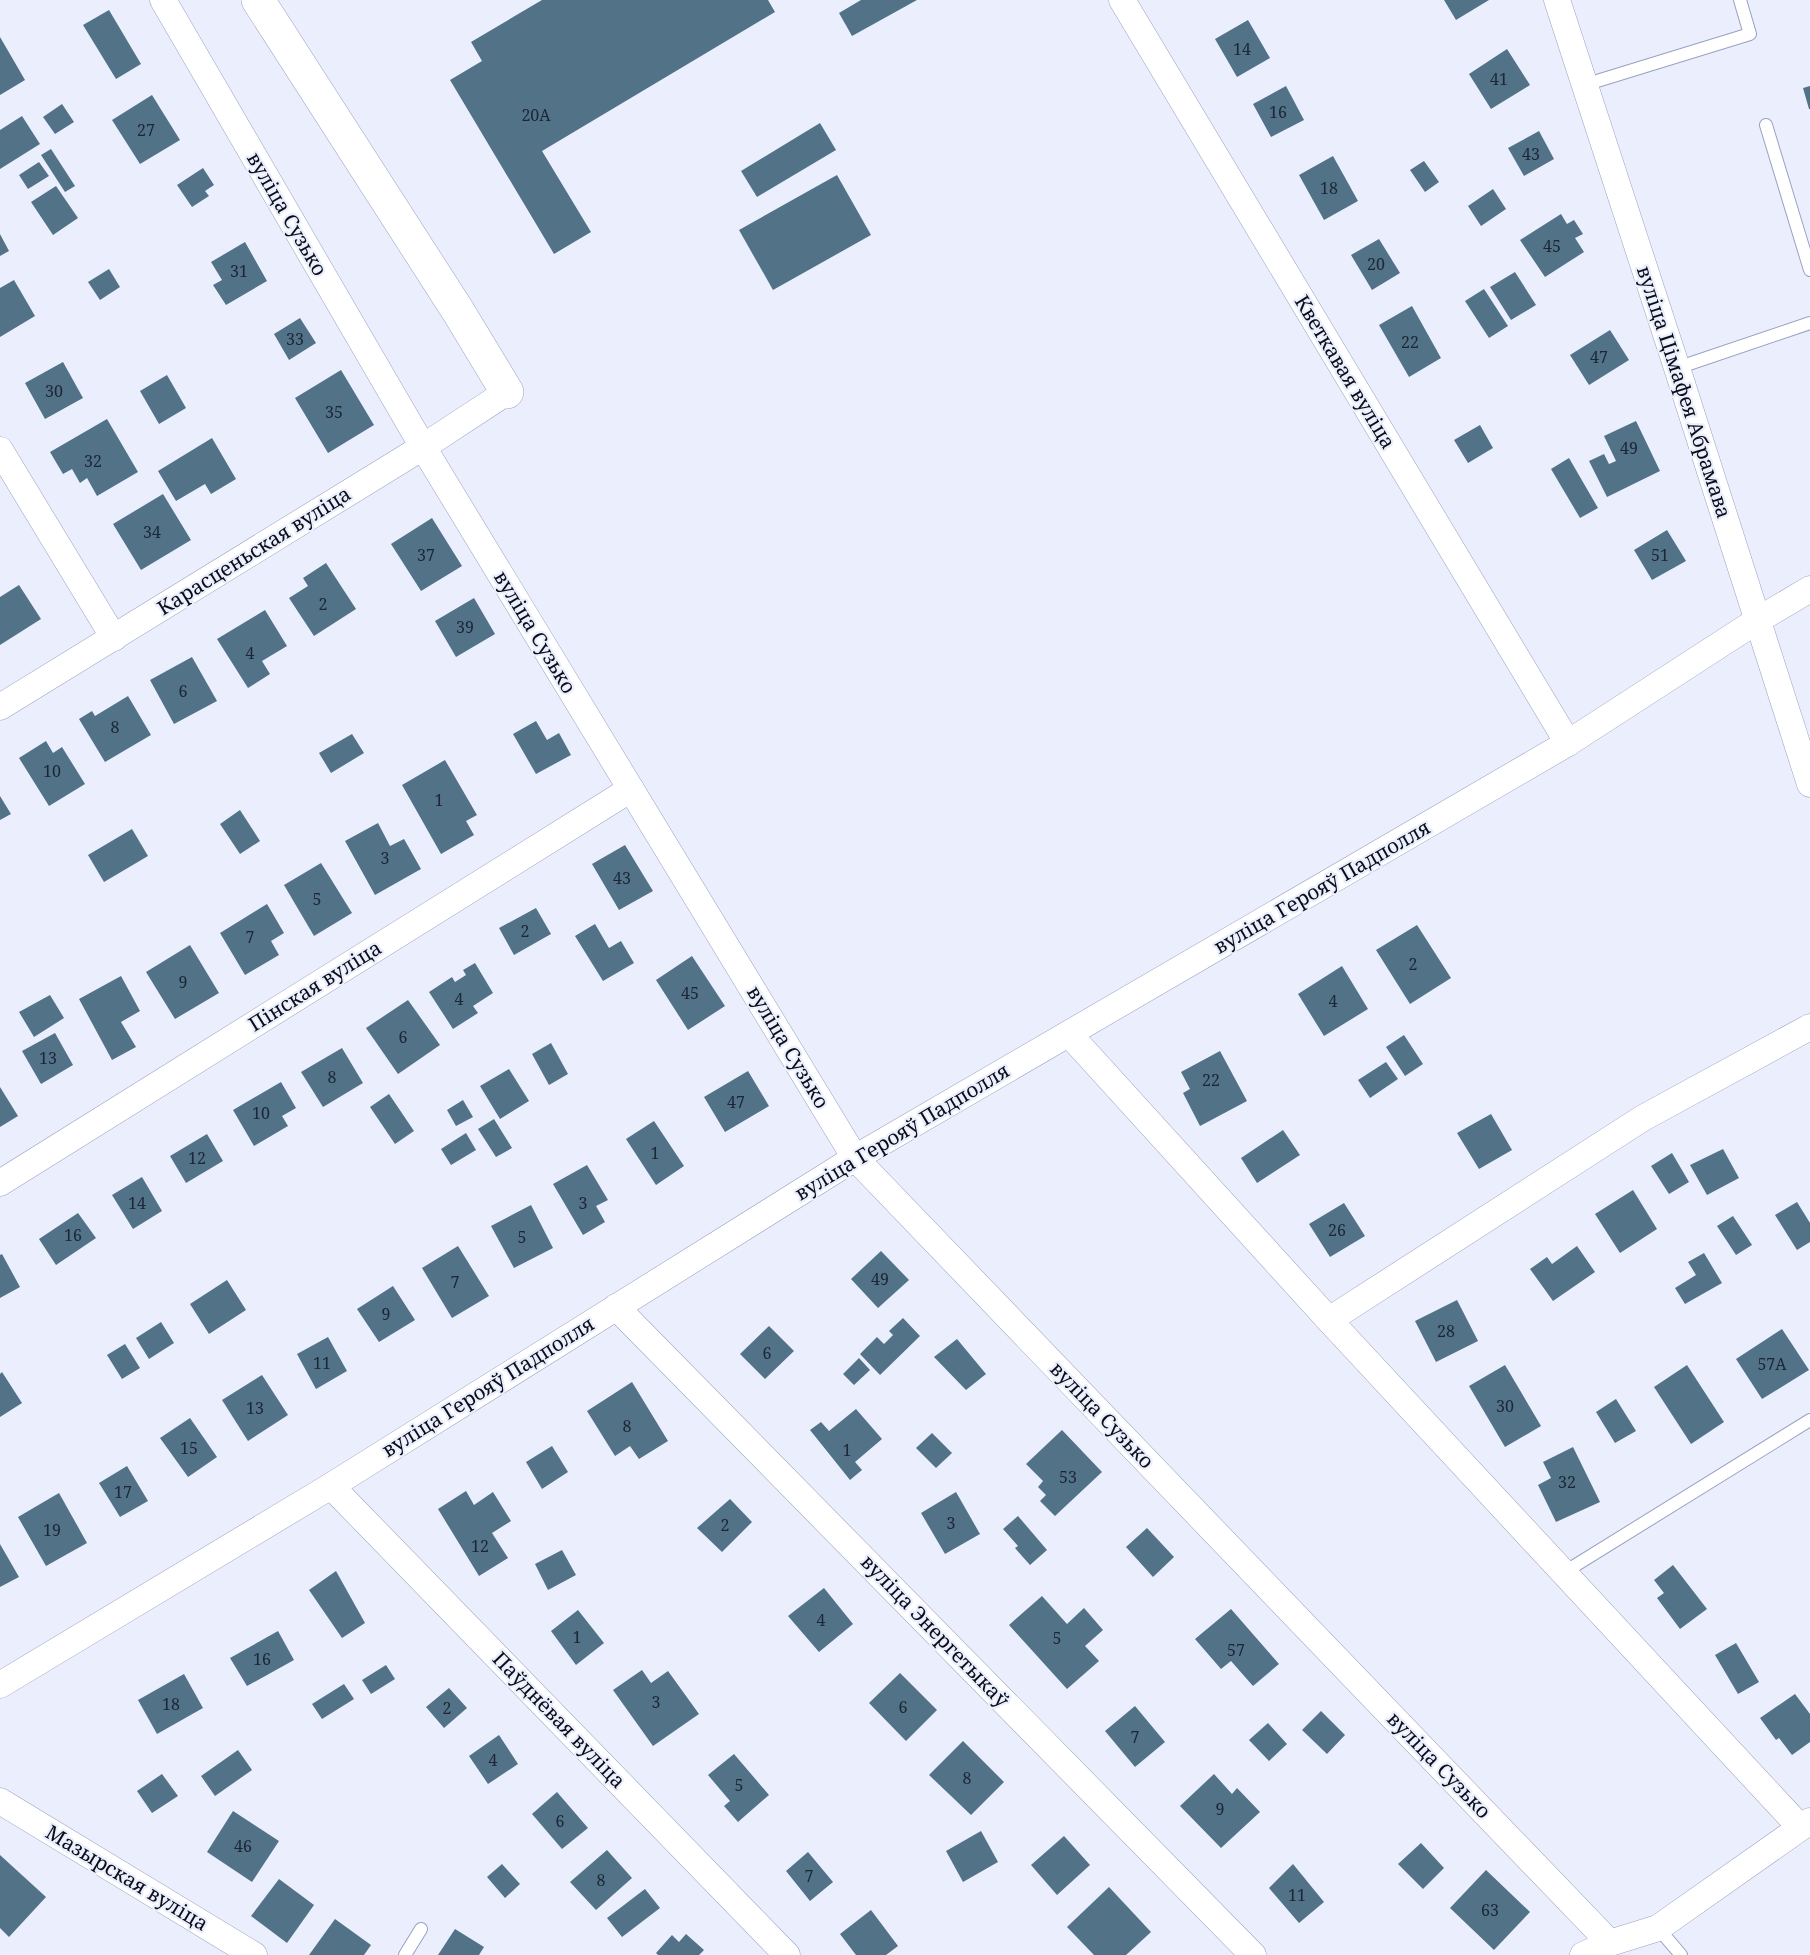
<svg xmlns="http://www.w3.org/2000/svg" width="1810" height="1955" font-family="'Noto Serif',serif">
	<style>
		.building { fill: #527288 }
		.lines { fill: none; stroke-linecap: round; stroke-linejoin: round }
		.lane-casing { stroke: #99a1c2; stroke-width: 14 }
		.street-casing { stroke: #99a1c2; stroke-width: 27 }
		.secondary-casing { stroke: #99a1c2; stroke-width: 34 }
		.lane { stroke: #fff; stroke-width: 12 }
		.street { stroke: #fff; stroke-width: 26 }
		.secondary { stroke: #fff; stroke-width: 33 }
		.labels { text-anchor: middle; stroke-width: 4.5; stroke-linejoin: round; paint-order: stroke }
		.number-label { font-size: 16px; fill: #1c2634 }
		.street-label { font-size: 20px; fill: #0a0d18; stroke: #ebeffd }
	</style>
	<rect width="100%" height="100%" fill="#ebeffd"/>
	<g class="building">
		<path d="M542,0H768L775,12L542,151L591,232L554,254L450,80L482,61L471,42Z"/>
		<path d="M861,0H917L852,36L839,13Z"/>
		<path d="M1444,0H1489L1456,20Z"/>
		<path d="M109,10L141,64L116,79L83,25Z"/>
		<path d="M1248,20L1270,58L1237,77L1215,39Z"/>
		<path d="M0,37L25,80L0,95Z"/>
		<path d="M1507,49L1530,85L1491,109L1469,74Z"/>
		<path d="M1286,86L1304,120L1271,137L1253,104Z"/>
		<path d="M1810,86V109H1809L1803,88Z"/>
		<path d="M152,95L180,140L140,164L112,120Z"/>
		<path d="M62,104L74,122L55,134L43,117Z"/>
		<path d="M22,116L40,144L0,169V130Z"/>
		<path d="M820,123L836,150L757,197L741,171Z"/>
		<path d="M1539,131L1554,159L1524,176L1508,148Z"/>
		<path d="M51,149L75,186L65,192L41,155Z"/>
		<path d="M1333,156L1358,201L1324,220L1299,175Z"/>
		<path d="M1424,161L1439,182L1425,192L1410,170Z"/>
		<path d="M39,162L49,176L28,189L19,175Z"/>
		<path d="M203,168L214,185L205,191L209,196L192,207L177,185Z"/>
		<path d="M837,175L871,235L773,290L739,230Z"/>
		<path d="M56,186L78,218L53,235L31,202Z"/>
		<path d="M1493,189L1506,209L1481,226L1468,206Z"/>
		<path d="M1561,214L1567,224L1574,220L1583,234L1575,238L1584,252L1545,277L1520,240Z"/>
		<path d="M0,234L9,251L0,256Z"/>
		<path d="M1379,239L1400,273L1372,290L1351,255Z"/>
		<path d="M245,242L267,281L226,305L213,285L222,280L211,262Z"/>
		<path d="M109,269L120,287L100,300L88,282Z"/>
		<path d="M1515,272L1536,305L1511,320L1490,287Z"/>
		<path d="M14,280L35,316L0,337V288Z"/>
		<path d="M1484,289L1508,326L1489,338L1465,301Z"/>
		<path d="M1412,306L1441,358L1409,377L1379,325Z"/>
		<path d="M300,318L316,343L289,360L274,334Z"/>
		<path d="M1610,330L1629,360L1589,385L1570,355Z"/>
		<path d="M63,362L83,398L45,419L25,383Z"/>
		<path d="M341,370L374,425L328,453L295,398Z"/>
		<path d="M167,375L186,408L159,424L140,391Z"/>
		<path d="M107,419L138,472L97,496L87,478L80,483L72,469L63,474L50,452Z"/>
		<path d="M1636,421L1660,471L1607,497L1589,461L1604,454L1609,464L1616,461L1604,436Z"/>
		<path d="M1480,425L1493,448L1468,463L1454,440Z"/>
		<path d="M212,438L236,479L211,494L205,484L176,501L158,471Z"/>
		<path d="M1569,458L1598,508L1580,518L1551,469Z"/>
		<path d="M163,494L191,540L141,570L113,524Z"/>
		<path d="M432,518L462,566L421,591L391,544Z"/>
		<path d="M1667,530L1686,561L1652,580L1634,550Z"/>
		<path d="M326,563L356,609L314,636L289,598L308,586L303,578Z"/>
		<path d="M19,585L41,619L0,645V597Z"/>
		<path d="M474,598L495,634L456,657L435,621Z"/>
		<path d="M265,610L287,646L262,661L270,674L248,688L217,639Z"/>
		<path d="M192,657L217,701L174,724L150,680Z"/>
		<path d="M128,696L151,735L105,762L79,719L92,711L95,716Z"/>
		<path d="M536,721L547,740L559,733L571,755L536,774L513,734Z"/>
		<path d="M352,734L364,753L331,773L319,753Z"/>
		<path d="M46,741L53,753L62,747L85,784L49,806L19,758Z"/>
		<path d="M445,760L477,815L466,821L474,835L441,854L402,785Z"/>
		<path d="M0,796L11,814L0,820Z"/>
		<path d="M240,810L260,841L240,854L220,824Z"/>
		<path d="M378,823L390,846L404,839L421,869L375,895L345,841Z"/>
		<path d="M132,829L148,856L104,882L88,855Z"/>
		<path d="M625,845L653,891L619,910L592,864Z"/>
		<path d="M321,863L352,913L314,936L284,885Z"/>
		<path d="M267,904L284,933L271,941L279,955L245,975L220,933Z"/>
		<path d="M536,908L551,934L514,955L499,928Z"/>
		<path d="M595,924L609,948L621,941L634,963L603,981L575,936Z"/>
		<path d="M1417,925L1451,978L1410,1004L1376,950Z"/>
		<path d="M190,945L219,993L175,1019L146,972Z"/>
		<path d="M692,956L725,1006L688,1030L656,980Z"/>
		<path d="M475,963L493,993L473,1006L478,1013L453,1029L429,992L452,977L455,982L466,975L463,970Z"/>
		<path d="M1342,966L1368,1009L1324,1036L1298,994Z"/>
		<path d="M121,976L140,1011L121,1022L136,1047L112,1060L79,999Z"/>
		<path d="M50,995L64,1018L34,1037L19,1012Z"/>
		<path d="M408,1000L440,1045L398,1074L366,1028Z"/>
		<path d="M55,1033L73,1065L41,1084L22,1051Z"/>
		<path d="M1404,1035L1423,1064L1405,1076L1386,1047Z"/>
		<path d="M551,1043L568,1074L549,1085L532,1054Z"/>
		<path d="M342,1048L363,1083L323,1107L301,1072Z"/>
		<path d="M1220,1051L1247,1101L1200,1126L1183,1093L1190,1089L1181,1072Z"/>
		<path d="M1386,1062L1398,1079L1370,1098L1358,1080Z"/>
		<path d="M509,1069L529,1101L500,1119L480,1086Z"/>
		<path d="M748,1071L769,1106L725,1132L704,1097Z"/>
		<path d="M281,1082L296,1108L282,1116L288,1126L254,1146L233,1110Z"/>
		<path d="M0,1087L18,1116L0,1127Z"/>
		<path d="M389,1094L414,1131L395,1144L370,1107Z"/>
		<path d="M463,1100L473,1117L456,1126L447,1110Z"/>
		<path d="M1491,1114L1512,1150L1479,1169L1457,1133Z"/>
		<path d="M494,1119L512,1148L496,1157L478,1129Z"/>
		<path d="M654,1121L684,1166L656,1185L626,1139Z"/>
		<path d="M1283,1130L1300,1155L1257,1183L1241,1158Z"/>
		<path d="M466,1133L476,1150L451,1165L441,1149Z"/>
		<path d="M207,1134L223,1161L186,1183L170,1156Z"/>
		<path d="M1723,1149L1739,1178L1707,1195L1690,1165Z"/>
		<path d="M1672,1153L1689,1182L1669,1194L1651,1166Z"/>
		<path d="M587,1165L608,1200L596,1206L605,1222L583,1235L553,1184Z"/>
		<path d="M142,1177L162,1211L133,1229L112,1195Z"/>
		<path d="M1633,1190L1657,1229L1620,1253L1595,1214Z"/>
		<path d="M1797,1202L1810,1223V1242L1797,1250L1775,1215Z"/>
		<path d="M1344,1203L1365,1236L1330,1257L1309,1224Z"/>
		<path d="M531,1205L553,1248L514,1268L491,1226Z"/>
		<path d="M78,1213L96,1238L56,1265L39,1239Z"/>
		<path d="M1733,1216L1752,1245L1736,1255L1717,1226Z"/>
		<path d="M458,1246L489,1296L452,1318L422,1268Z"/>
		<path d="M1577,1246L1595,1272L1553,1301L1530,1269L1547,1257L1552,1264Z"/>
		<path d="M881,1251L909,1280L878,1308L851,1279Z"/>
		<path d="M1704,1253L1722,1283L1685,1304L1675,1288L1696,1275L1688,1262Z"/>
		<path d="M2,1254L20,1287L0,1298V1255Z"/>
		<path d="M227,1280L246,1310L209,1334L190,1304Z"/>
		<path d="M393,1286L415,1320L379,1342L357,1309Z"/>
		<path d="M1457,1300L1478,1341L1436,1362L1415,1321Z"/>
		<path d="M903,1318L920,1336L880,1375L860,1354L877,1337L884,1344L893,1335L889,1331Z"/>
		<path d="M161,1322L174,1343L149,1359L136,1338Z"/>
		<path d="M769,1326L794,1351L765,1379L740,1354Z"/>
		<path d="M1782,1329L1809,1370L1762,1399L1736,1359Z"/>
		<path d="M328,1337L347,1371L316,1389L297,1354Z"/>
		<path d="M957,1339L986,1374L966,1390L934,1357Z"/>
		<path d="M125,1344L140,1368L122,1379L107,1355Z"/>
		<path d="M859,1358L870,1370L854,1385L843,1374Z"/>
		<path d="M1505,1365L1541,1426L1505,1447L1469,1386Z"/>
		<path d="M1687,1365L1724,1422L1691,1444L1654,1387Z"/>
		<path d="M2,1372L22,1403L0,1417V1374Z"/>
		<path d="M262,1375L288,1415L248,1441L222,1400Z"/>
		<path d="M632,1382L668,1441L639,1459L630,1446L615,1456L587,1411Z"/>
		<path d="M1616,1399L1636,1431L1615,1443L1596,1412Z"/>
		<path d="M856,1409L882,1439L855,1462L862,1470L850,1480L810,1430L821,1422L829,1431Z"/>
		<path d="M190,1418L217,1457L188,1477L160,1438Z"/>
		<path d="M1062,1430L1102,1472L1055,1516L1040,1501L1046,1495L1038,1487L1043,1481L1026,1464Z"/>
		<path d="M932,1433L952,1453L936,1468L916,1448Z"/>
		<path d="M552,1446L568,1472L542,1489L526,1462Z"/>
		<path d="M1573,1447L1600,1502L1556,1522L1538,1485L1551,1478L1543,1462Z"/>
		<path d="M127,1466L148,1501L120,1517L99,1483Z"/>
		<path d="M466,1491L474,1505L493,1492L511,1521L492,1533L508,1558L479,1576L438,1509Z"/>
		<path d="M956,1492L980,1534L945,1554L921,1513Z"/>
		<path d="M59,1493L87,1543L46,1566L18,1517Z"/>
		<path d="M730,1499L752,1522L722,1552L697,1528Z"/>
		<path d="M1018,1516L1047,1550L1030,1565L1015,1548L1018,1546L1003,1529Z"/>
		<path d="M1147,1528L1174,1557L1153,1577L1126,1547Z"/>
		<path d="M0,1544L19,1577L0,1587Z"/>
		<path d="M562,1550L576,1575L548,1590L535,1564Z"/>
		<path d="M1673,1565L1707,1609L1680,1629L1657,1598L1664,1593L1654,1580Z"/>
		<path d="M336,1571L365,1623L342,1638L309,1590Z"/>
		<path d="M824,1588L853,1624L819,1652L788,1616Z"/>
		<path d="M1042,1596L1067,1624L1084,1608L1103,1630L1085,1646L1099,1661L1067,1689L1009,1625Z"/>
		<path d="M1231,1609L1279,1664L1253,1686L1231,1661L1221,1669L1195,1639Z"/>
		<path d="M578,1610L604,1643L576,1665L551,1631Z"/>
		<path d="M278,1631L294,1660L247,1686L230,1658Z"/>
		<path d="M1736,1643L1759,1682L1738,1694L1715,1655Z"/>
		<path d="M386,1665L395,1679L371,1694L362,1680Z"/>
		<path d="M642,1670L651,1683L668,1671L699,1714L653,1746L613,1690Z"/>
		<path d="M900,1673L937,1710L906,1741L869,1703Z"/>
		<path d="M184,1674L203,1708L157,1734L138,1700Z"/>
		<path d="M344,1684L354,1699L322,1719L312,1704Z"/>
		<path d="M449,1688L467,1708L444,1728L426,1707Z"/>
		<path d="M1795,1694L1810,1714V1742L1792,1755L1779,1738L1776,1740L1760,1718Z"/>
		<path d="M1135,1706L1165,1742L1135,1767L1105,1731Z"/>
		<path d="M1321,1711L1345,1735L1327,1754L1302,1730Z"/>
		<path d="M1268,1723L1287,1744L1269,1761L1249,1740Z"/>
		<path d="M499,1735L518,1764L488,1784L469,1756Z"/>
		<path d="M963,1741L1004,1782L971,1815L929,1775Z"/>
		<path d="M238,1750L252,1770L215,1796L201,1776Z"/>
		<path d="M734,1754L769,1795L738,1822L724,1806L730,1801L708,1775Z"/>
		<path d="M162,1774L178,1796L152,1813L137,1791Z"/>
		<path d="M1214,1774L1232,1794L1237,1788L1260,1812L1221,1848L1180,1806Z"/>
		<path d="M557,1792L588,1828L562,1849L532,1814Z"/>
		<path d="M233,1811L279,1841L252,1882L207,1852Z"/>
		<path d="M981,1831L998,1862L963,1882L946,1851Z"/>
		<path d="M1064,1836L1090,1865L1057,1895L1031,1865Z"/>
		<path d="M1421,1843L1444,1868L1423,1889L1398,1864Z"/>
		<path d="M607,1850L632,1878L596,1910L570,1882Z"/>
		<path d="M808,1852L833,1882L810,1901L786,1871Z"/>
		<path d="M0,1855L46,1897L9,1937L0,1928Z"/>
		<path d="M502,1864L520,1884L505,1898L487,1877Z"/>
		<path d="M1293,1864L1324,1902L1299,1923L1269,1888Z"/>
		<path d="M1486,1870L1530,1912L1494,1950L1450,1908Z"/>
		<path d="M279,1879L314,1905L287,1943L251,1916Z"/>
		<path d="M1109,1887L1151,1932L1126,1955H1094L1067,1927Z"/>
		<path d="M645,1889L660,1908L622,1937L607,1918Z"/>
		<path d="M871,1910L898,1946L886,1955H856L840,1934Z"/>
		<path d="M335,1919L371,1945L364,1955H309Z"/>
		<path d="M455,1929L484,1947L479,1955H438Z"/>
		<path d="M686,1934L704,1950L699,1955H658L656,1953L672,1935L679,1942Z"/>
	</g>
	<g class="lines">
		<defs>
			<g id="lane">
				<path d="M1584,85L1750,34L1740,0"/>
				<path d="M1766,125L1810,270"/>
				<path d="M1677,368L1810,323"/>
				<path d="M1563,1573L1810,1420"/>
				<path d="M1658,1928L1681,1955"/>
				<path d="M405,1955L421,1929"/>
			</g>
			<g id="street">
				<path d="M163,0L423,447L855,1158L1610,1943"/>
				<path d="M1122,0L1568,743"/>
				<path d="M1557,0L1677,368L1810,784"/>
				<path d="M0,450L114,638"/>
				<path d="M0,707L423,447L507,392"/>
				<path d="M1069,1034L1329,1320L1800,1827"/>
				<path d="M0,1183L631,789"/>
				<path d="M616,1307L1253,1955"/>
				<path d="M1329,1320L1643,1118L1810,1027"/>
				<path d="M331,1486L787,1955"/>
				<path d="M0,1685L331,1486L855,1158L1568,743L1758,620L1810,589"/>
				<path d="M0,1801L254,1955"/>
				<path d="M1583,1955L1610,1943L1658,1928L1810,1821"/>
			</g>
			<path id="secondary" d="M258,0L458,311L507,392"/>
		</defs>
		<use href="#lane" class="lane-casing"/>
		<use href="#street" class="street-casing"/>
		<use href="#secondary" class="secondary-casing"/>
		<use href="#lane" class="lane"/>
		<use href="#street" class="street"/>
		<use href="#secondary" class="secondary"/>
	</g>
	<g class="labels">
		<g class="number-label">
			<text x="1242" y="55">14</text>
			<text x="1499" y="85">41</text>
			<text x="1278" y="118">16</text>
			<text x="536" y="121">20А</text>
			<text x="146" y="136">27</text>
			<text x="1531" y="160">43</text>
			<text x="1329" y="194">18</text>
			<text x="1552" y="252">45</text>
			<text x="1376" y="270">20</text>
			<text x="239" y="277">31</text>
			<text x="295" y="345">33</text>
			<text x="1410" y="348">22</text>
			<text x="1599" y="363">47</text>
			<text x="54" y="397">30</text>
			<text x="334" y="418">35</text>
			<text x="1629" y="454">49</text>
			<text x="93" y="467">32</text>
			<text x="152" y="538">34</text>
			<text x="426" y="561">37</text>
			<text x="1660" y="561">51</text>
			<text x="323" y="610">2</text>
			<text x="465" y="633">39</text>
			<text x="250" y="659">4</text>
			<text x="183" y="697">6</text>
			<text x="115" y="733">8</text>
			<text x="52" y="777">10</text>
			<text x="439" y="806">1</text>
			<text x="385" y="864">3</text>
			<text x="622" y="884">43</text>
			<text x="317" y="905">5</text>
			<text x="525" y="937">2</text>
			<text x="250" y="943">7</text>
			<text x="1413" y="970">2</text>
			<text x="183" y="988">9</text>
			<text x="690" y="999">45</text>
			<text x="459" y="1005">4</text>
			<text x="1333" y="1007">4</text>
			<text x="403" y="1043">6</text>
			<text x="48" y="1064">13</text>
			<text x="332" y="1083">8</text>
			<text x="1211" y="1086">22</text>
			<text x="736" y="1108">47</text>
			<text x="261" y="1119">10</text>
			<text x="655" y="1159">1</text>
			<text x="197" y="1164">12</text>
			<text x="137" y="1209">14</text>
			<text x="583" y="1209">3</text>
			<text x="1337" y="1236">26</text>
			<text x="73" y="1241">16</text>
			<text x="522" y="1243">5</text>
			<text x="880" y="1285">49</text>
			<text x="455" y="1288">7</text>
			<text x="386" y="1320">9</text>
			<text x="1446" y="1337">28</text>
			<text x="767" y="1359">6</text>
			<text x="322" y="1369">11</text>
			<text x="1772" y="1370">57А</text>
			<text x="1505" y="1412">30</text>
			<text x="255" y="1414">13</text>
			<text x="627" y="1432">8</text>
			<text x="189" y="1454">15</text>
			<text x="847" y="1456">1</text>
			<text x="1068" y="1483">53</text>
			<text x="1567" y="1488">32</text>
			<text x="123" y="1498">17</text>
			<text x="951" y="1529">3</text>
			<text x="725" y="1531">2</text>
			<text x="52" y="1536">19</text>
			<text x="480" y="1552">12</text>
			<text x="821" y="1626">4</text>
			<text x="577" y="1643">1</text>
			<text x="1057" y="1644">5</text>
			<text x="1236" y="1656">57</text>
			<text x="262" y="1665">16</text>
			<text x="656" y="1708">3</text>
			<text x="171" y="1710">18</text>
			<text x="903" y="1713">6</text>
			<text x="447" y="1714">2</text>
			<text x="1135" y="1743">7</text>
			<text x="493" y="1766">4</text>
			<text x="967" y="1784">8</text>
			<text x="739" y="1791">5</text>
			<text x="1220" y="1815">9</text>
			<text x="560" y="1827">6</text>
			<text x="243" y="1852">46</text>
			<text x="809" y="1882">7</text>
			<text x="601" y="1886">8</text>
			<text x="1297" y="1901">11</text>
			<text x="1490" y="1916">63</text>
		</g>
		<g class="street-label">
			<text transform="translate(287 214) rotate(60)" y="7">вуліца Сузько</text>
			<text transform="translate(1345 372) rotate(59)" y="7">Кветкавая вуліца</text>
			<text transform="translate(1684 392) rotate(72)" y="7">вуліца Цімафея Абрамава</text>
			<text transform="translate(254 551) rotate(-32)" y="7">Карасценьская вуліца</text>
			<text transform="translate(535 632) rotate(59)" y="7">вуліца Сузько</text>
			<text transform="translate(1322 887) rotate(-30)" y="7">вуліца Герояў Падполля</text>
			<text transform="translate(315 986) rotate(-32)" y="7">Пінская вуліца</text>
			<text transform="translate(788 1047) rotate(59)" y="7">вуліца Сузько</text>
			<text transform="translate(902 1132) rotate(-31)" y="7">вуліца Герояў Падполля</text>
			<text transform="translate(488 1387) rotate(-32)" y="7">вуліца Герояў Падполля</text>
			<text transform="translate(1102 1415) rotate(46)" y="7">вуліца Сузько</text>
			<text transform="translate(935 1631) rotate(46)" y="7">вуліца Энергетыкаў</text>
			<text transform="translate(559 1720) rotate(46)" y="7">Паўднёвая вуліца</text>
			<text transform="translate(1439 1765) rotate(46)" y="7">вуліца Сузько</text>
			<text transform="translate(127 1878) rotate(31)" y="7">Мазырская вуліца</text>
		</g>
	</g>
</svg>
